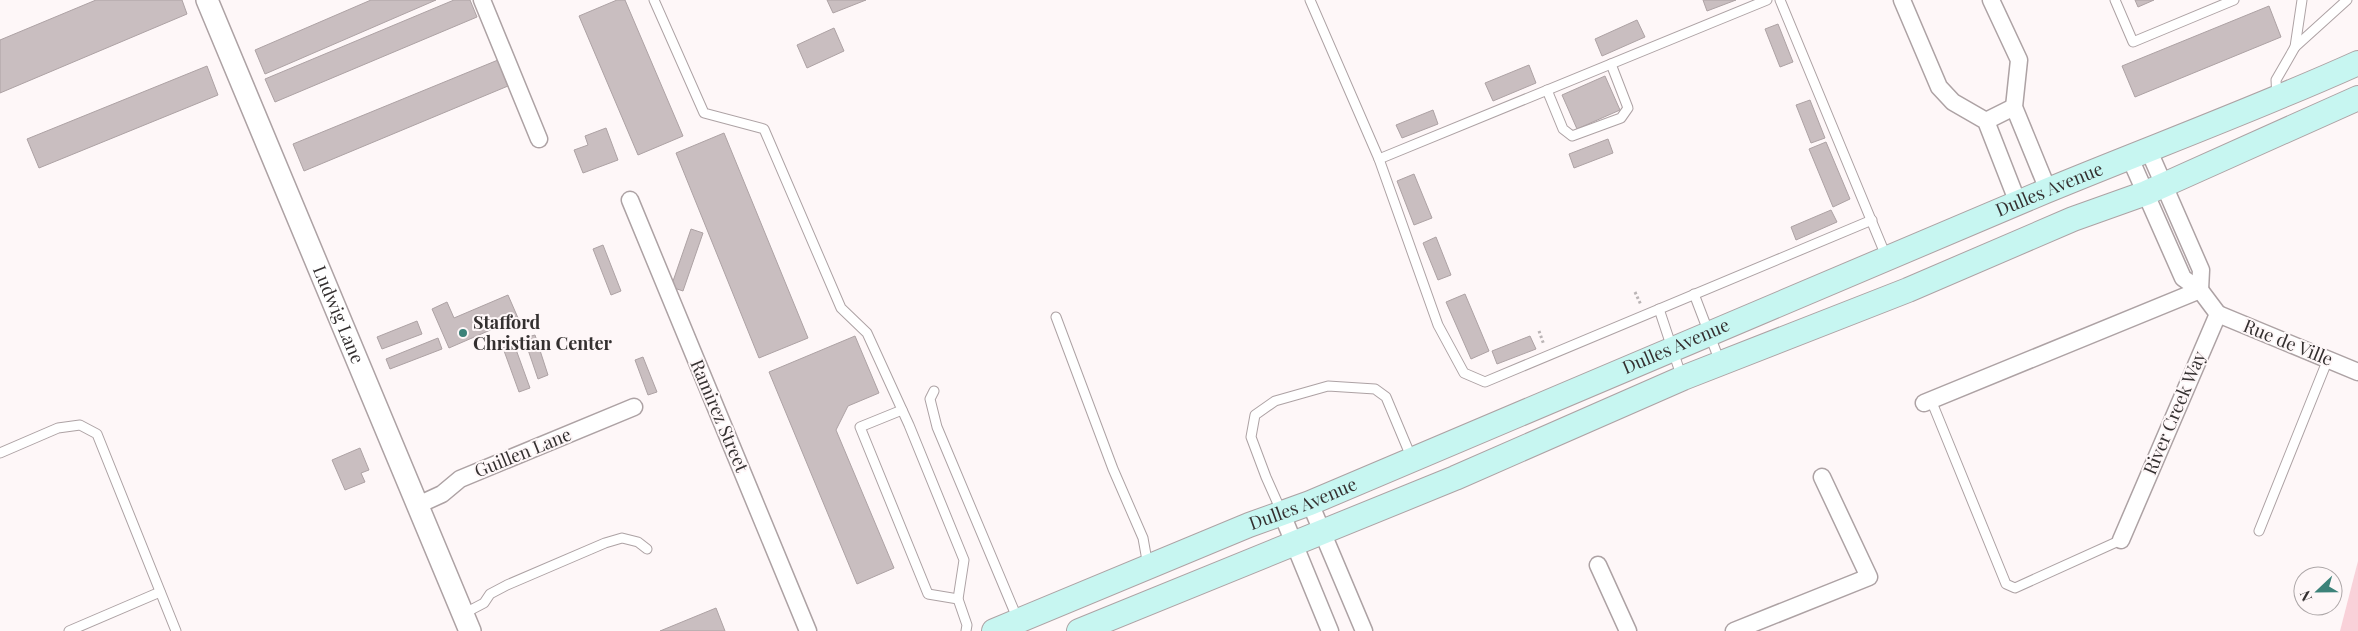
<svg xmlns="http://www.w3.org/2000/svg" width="2358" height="631" font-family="'Playfair Display',serif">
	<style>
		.green { fill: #f9d1d9 }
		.building { fill: #c9bec0; stroke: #ada2a4 }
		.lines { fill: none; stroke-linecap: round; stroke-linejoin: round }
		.service-casing { stroke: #ada2a4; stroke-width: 11 }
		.minor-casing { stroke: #ada2a4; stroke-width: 19 }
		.tertiary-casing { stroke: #ada2a4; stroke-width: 24 }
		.secondary-casing { stroke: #ada2a4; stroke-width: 26 }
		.path { stroke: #bbb5b6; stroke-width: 3; stroke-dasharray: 2.5 2.5; stroke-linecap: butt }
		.service { stroke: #fff; stroke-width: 9 }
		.minor { stroke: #fff; stroke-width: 16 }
		.tertiary { stroke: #fff; stroke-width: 21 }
		.secondary { stroke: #c7f6f1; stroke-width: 24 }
		.poi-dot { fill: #3c8279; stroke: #fef7f8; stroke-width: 2 }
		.labels { text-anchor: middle; stroke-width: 4; stroke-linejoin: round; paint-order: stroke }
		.street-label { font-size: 18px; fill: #343030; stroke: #fef7f8 }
		.poi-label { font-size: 18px; font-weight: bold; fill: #343030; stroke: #fef7f8; text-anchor: start }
	</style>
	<rect width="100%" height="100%" fill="#fef7f8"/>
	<path class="green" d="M2358,561V631H2340Z"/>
	<g class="building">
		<path d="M96,0H182L187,14L0,93V40Z"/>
		<path d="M371,0H436L265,74L255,50Z"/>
		<path d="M454,0H470L477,17L275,102L265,79Z"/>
		<path d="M617,0H625L683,136L638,155L579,16Z"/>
		<path d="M827,0H866L833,13Z"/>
		<path d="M1703,0H1736L1707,11Z"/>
		<path d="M2135,0H2154L2138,7Z"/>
		<path d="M2269,6L2281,37L2135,97L2122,66Z"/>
		<path d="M1637,20L1645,37L1602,56L1595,39Z"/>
		<path d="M1778,24L1793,62L1780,67L1765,29Z"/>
		<path d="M834,28L844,51L807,68L797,45Z"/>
		<path d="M498,60L508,86L304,171L293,144Z"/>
		<path d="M1529,65L1536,83L1493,101L1485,83Z"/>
		<path d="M207,66L218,95L39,168L27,139Z"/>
		<path d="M1605,76L1620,110L1577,129L1562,95Z"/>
		<path d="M1810,100L1825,138L1811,143L1796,105Z"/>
		<path d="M1433,110L1438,124L1402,138L1396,125Z"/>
		<path d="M606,128L618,160L583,173L574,150L588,145L585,136Z"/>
		<path d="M724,133L808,338L759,358L676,153Z"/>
		<path d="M1608,139L1613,153L1574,168L1569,154Z"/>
		<path d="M1826,142L1850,199L1833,207L1809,149Z"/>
		<path d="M1414,174L1432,218L1414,225L1397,181Z"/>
		<path d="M1831,210L1837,222L1796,240L1791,227Z"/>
		<path d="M691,229L703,233L683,291L671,287Z"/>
		<path d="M1436,237L1451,275L1438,280L1423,243Z"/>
		<path d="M603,245L621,291L611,295L593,249Z"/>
		<path d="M1465,294L1489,351L1471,359L1446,302Z"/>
		<path d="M508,295L518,318L449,348L432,309L447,302L454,318Z"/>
		<path d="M417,321L422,334L382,349L377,337Z"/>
		<path d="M535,335L548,375L538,379L524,338Z"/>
		<path d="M855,336L879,393L848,406L836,430L894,568L857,584L769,372Z"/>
		<path d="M1530,336L1536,349L1497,364L1492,351Z"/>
		<path d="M438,338L442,349L390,369L386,359Z"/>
		<path d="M514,344L530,388L519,392L503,348Z"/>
		<path d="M643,357L657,392L648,395L635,360Z"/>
		<path d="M360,448L369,470L361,473L365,482L345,490L332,460Z"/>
		<path d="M716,608L725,631H660Z"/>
	</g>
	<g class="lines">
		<defs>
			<g id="service">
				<path d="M654,0L704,113L764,129L841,308L867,333L909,425L964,560L958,599L967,625L966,631"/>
				<path d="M1310,0L1379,159L1438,325L1464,373L1485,382L1872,220"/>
				<path d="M1780,0L1886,256"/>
				<path d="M2115,0L2133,42L2234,0"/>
				<path d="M2295,47L2302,0"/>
				<path d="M1547,90L1563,129L1572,136L1621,118L1628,108L1611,64"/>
				<path d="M2277,97L2276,80L2295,47L2347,0"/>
				<path d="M1379,159L1767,0"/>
				<path d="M1694,294L1720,362"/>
				<path d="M1659,309L1682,378"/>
				<path d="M1056,317L1113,469L1143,538L1148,566"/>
				<path d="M934,391L930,399L937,427L1018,620"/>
				<path d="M1931,400L2006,584L2015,588L2121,540"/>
				<path d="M902,410L860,427L928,594L958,599"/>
				<path d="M0,453L58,428L80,425L97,434L176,631"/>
				<path d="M1282,513L1266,477L1251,437L1255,415L1275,401L1328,386L1375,389L1386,397L1412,459"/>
				<path d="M2259,531L2328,359"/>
				<path d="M463,614L484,603L490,594L507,585L605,543L622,538L638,542L647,549"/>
				<path d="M69,631L160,592"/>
			</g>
			<g id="minor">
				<path d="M482,0L539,139"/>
				<path d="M1902,0L1939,87L1953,102L1986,121L2018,203"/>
				<path d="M1991,0L2019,60L2014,107L2048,190"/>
				<path d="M1986,121L2014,107"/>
				<path d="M2149,151L2201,270L2200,290"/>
				<path d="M2130,158L2183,278L2200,290L2218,314"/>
				<path d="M630,200L808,631"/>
				<path d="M2218,314L2358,372"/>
				<path d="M1924,403L2200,290"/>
				<path d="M1310,503L1364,631"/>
				<path d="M418,505L442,494L460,479L634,407"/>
				<path d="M1282,514L1330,631"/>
				<path d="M2121,540L2218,314"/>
				<path d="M1598,565L1628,631"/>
				<path d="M1734,631L1869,577L1822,477"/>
			</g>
			<g id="tertiary">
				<path id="s1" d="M207,0L470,631"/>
			</g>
			<g id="secondary">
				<path id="s2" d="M994,631L1249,525L1310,503C1555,398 1800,293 2046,191C2150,148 2256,109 2358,63"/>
				<path d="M1079,631L1455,478L1683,378L1908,290L2073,219L2146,193L2358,98"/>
			</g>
		</defs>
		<use href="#service" class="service-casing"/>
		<use href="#minor" class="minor-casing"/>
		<use href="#tertiary" class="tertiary-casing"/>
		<use href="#secondary" class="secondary-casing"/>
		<g class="path">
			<path d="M1635,292L1641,305"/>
			<path d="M1539,331L1544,345"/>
		</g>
		<use href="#service" class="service"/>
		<use href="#minor" class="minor"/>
		<use href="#tertiary" class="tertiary"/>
		<use href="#secondary" class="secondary"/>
	</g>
	<circle class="poi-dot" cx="463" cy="333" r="5"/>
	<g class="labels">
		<g class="street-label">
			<text dy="6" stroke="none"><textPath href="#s2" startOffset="1144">Dulles Avenue</textPath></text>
			<text dy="6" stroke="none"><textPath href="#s1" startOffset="341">Ludwig Lane</textPath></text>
			<text transform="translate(2288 343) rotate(22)" y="6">Rue de Ville</text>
			<text dy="6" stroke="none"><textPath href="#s2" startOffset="739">Dulles Avenue</textPath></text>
			<text transform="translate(2175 413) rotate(-67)" y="6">River Creek Way</text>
			<text transform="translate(719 416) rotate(67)" y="6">Ramirez Street</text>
			<text transform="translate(523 453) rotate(-22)" y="6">Guillen Lane</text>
			<text dy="6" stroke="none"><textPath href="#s2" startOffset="334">Dulles Avenue</textPath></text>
		</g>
		<g class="poi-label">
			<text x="473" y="329">Stafford<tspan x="473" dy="21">Christian Center</tspan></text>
		</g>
	</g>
	<g transform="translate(2318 591) rotate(248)"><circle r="24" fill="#fef7f8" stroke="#ada7a8"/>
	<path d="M0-4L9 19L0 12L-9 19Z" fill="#3c8279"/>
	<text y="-8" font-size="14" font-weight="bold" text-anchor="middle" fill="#343030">N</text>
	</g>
</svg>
